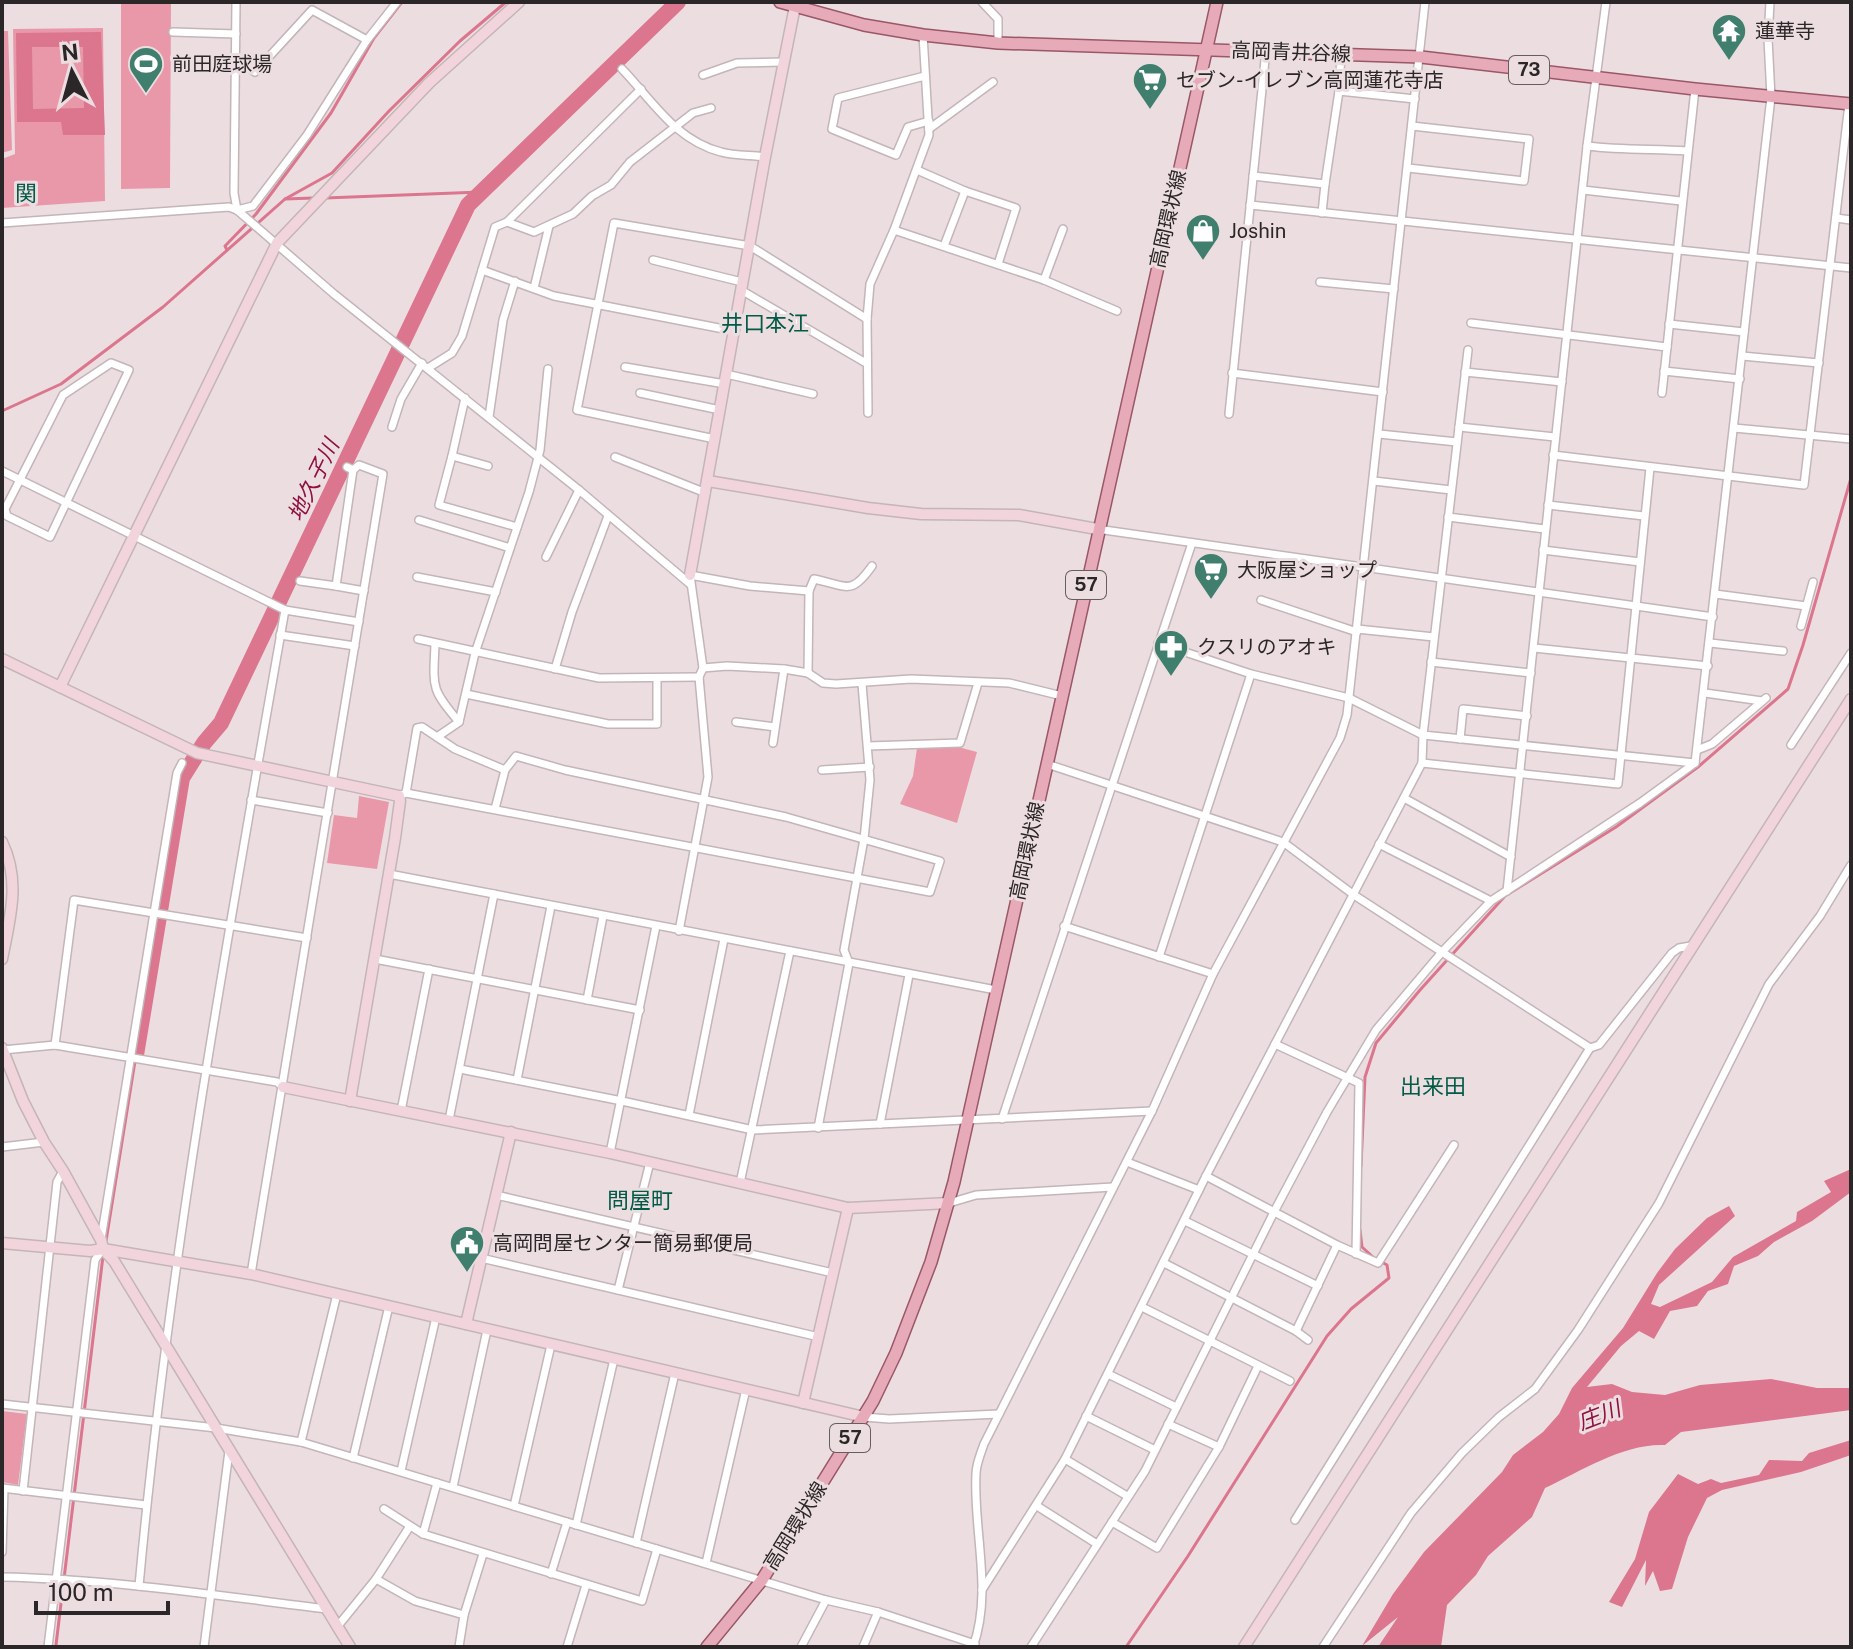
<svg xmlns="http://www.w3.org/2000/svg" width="1853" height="1649" font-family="'Public Sans','Noto Sans JP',sans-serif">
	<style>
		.green { fill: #e998aa }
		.water { fill: #dc758e; fill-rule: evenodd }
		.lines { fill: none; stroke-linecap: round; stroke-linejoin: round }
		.stream { stroke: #dc758e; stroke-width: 3 }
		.river { stroke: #dc758e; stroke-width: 16 }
		.street-casing { stroke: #c3b5b8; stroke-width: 10 }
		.secondary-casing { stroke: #c3b5b8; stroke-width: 13 }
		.primary-casing { stroke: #9a5767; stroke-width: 14 }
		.street { stroke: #fff; stroke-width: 7 }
		.secondary { stroke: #f2d4dc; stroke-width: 10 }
		.primary { stroke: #e6aab9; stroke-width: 11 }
		.labels { text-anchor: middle; stroke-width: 6; stroke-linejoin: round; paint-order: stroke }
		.shield { fill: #ecdee0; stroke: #655d5e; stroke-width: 2 }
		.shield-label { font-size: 18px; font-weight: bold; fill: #2b2627 }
		.poi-label { font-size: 20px; fill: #2b2627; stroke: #ecdee0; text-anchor: start }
		.street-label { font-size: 20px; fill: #2b2627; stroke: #ecdee0 }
		.neighbourhood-label { font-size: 22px; fill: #025a47; stroke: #ecdee0 }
		.water-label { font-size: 22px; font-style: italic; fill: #8f1041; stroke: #ecdee0 }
	</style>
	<rect width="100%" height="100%" fill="#ecdee0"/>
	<g class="green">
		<path d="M121,2H171L170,188L121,189Z"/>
		<path d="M103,28L105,201L2,208V159L15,154L13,29Z"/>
		<path d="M2,31H8L12,150L2,153Z"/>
		<path d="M917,748H962L977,752L957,823L900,804L913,776Z"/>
		<path d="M359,796L389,802L377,869L327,863L334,815L357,818Z"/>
		<path d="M2,1411L27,1414L18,1485L2,1482Z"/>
	</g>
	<g class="water">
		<path d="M101,32L105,135H63L61,122H17L16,33ZM83,47L84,108L33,109L32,47Z"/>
		<path d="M1851,1169V1192L1812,1221L1774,1242L1758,1256L1734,1266L1728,1284L1708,1291L1697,1306L1670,1311L1654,1339L1639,1331L1621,1346L1587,1387L1612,1384L1632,1392L1665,1395L1700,1385L1771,1379L1817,1388H1851V1410L1681,1432L1665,1445C1624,1443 1581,1471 1545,1488L1532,1517L1488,1556L1476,1575L1447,1605L1441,1647H1378L1398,1617L1362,1646L1393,1594L1424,1552L1502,1472L1513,1455L1543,1432L1559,1414L1572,1388L1623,1328L1657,1273L1675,1249L1707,1218L1729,1206L1735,1216L1659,1285L1651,1304L1660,1307L1712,1282L1733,1257L1796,1221L1797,1212L1831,1192L1824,1181Z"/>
		<path d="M1851,1440V1455L1801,1472L1722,1490L1707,1498L1688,1537L1672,1589L1660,1591L1653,1571L1645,1586L1646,1560L1622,1607L1609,1602L1635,1559L1649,1512L1678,1474L1698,1484L1711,1479L1721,1483L1759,1475L1769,1460L1802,1461L1809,1453Z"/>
	</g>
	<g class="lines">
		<g class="stream">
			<path d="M325,198L481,192"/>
			<path d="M285,199L332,173L389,111L460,41L506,2"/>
			<path d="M227,250L225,246L256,214L331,113L374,38L402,2"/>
			<path d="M2,411L61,384L163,307L285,199L313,198"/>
			<path d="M1361,1166L1365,1077L1376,1043L1420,990L1505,896L1616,827L1698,767L1788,689L1803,645L1851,478"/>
			<path d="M1360,1230L1362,1247L1373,1257"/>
			<path d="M106,1241L136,1055"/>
			<path d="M56,1645L103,1256"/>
			<path d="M1126,1647L1188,1556L1327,1336L1351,1309L1389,1278L1387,1265L1380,1261"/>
		</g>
		<path class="river" d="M136,1055L182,778L204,743L221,723L468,205L678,2"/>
		<defs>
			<g id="street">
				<path d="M236,2L234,193L237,210"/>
				<path d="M982,2L998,19V43"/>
				<path d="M173,32L236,34"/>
				<path d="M236,59L255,72L312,10L367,40"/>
				<path d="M622,69C653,101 675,140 721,152C735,156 751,155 765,157"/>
				<path d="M703,75L737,63L783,62"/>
				<path d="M925,76L838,98L832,129L896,155L908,127L929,121"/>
				<path d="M1339,91L1341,53"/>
				<path d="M929,129L993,82"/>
				<path d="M1587,146C1621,150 1653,149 1687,151"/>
				<path d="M1408,168L1524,181L1529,139L1412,126"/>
				<path d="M917,170L965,191L1016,208L998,264"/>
				<path d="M1253,176L1325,184L1322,213"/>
				<path d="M1325,184L1339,91L1415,99"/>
				<path d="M1583,190L1681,201"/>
				<path d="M1250,205L1851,268"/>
				<path d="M237,210L253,206L307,135L367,40L397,2"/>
				<path d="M1836,218L1851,220"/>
				<path d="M507,222L641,89"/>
				<path d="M2,223L229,207L237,210L334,294L579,490L690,584"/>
				<path d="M894,230L1044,280L1117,311"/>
				<path d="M944,246L965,191"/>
				<path d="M653,260L742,282"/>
				<path d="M482,270L554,296L734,331"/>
				<path d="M1044,280L1063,229"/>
				<path d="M1320,282L1394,289"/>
				<path d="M534,288L549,226"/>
				<path d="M741,290L866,363"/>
				<path d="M1471,323L1667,347"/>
				<path d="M1669,324L1744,332"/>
				<path d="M1468,350L1423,735L1695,763"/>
				<path d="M1742,356L1819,363"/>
				<path d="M111,363L129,370L50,537L7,516L5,509L63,395Z"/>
				<path d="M625,367L725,384"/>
				<path d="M428,368L452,353L462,336L495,227L507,222L534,232L573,214L592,196L611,185L630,162L693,113L711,108"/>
				<path d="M1664,371L1740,379"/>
				<path d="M1465,372L1562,382"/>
				<path d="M1232,373L1383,392"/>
				<path d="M726,374L813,394"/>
				<path d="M640,393L720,410"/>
				<path d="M1662,393L1695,89"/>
				<path d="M868,413L867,319L870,284L894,230L929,135L923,35"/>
				<path d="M1229,414L1266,50"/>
				<path d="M489,417L503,320L515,281"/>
				<path d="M392,427L401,399L422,363"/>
				<path d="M1459,427L1555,437"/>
				<path d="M1734,428L1851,439"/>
				<path d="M1379,434L1457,442"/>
				<path d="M715,439L577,410L614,223L750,246L867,319"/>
				<path d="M1553,455L1804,485L1849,104"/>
				<path d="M452,456L465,398"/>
				<path d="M615,457L706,493"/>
				<path d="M488,466L452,456L439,505L517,527"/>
				<path d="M353,470L336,586L364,591"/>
				<path d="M2,471L285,610C228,934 169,1258 139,1586"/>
				<path d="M1374,481L1451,490"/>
				<path d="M1548,505L1644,516"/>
				<path d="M1448,517L1545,529"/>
				<path d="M419,520L510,548"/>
				<path d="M1097,529L1713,617"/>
				<path d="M1543,550L1640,562"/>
				<path d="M546,557L579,490"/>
				<path d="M417,577L496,592"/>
				<path d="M300,581L336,586"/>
				<path d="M1715,594L1806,606"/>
				<path d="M1261,600L1357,632"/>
				<path d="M285,610L359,622"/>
				<path d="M1801,626L1813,582"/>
				<path d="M1357,629L1434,637"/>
				<path d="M280,635L355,646"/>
				<path d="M418,639L599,678L699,677"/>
				<path d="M1710,643L1783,651"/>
				<path d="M435,645C433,688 431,689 459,722"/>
				<path d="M1534,648L1708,666"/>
				<path d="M1431,662L1531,673"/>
				<path d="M703,668L727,666L784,669L808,673L823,683L836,684L911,679L1009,683L1062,696"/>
				<path d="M555,669L572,612L608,516"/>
				<path d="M808,673L809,591L814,579C847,586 851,596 872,566"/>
				<path d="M1705,693L1762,701"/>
				<path d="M466,694L608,724H657V678"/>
				<path d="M736,722L775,727"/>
				<path d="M437,737L459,722L475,653L529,492L540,450L548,369"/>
				<path d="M1460,739L1463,709L1527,716"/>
				<path d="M773,743L784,669"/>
				<path d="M1791,745L1851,653"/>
				<path d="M868,746L960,743L978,683"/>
				<path d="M1697,750L1712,744L1766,698"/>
				<path d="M182,763L177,773L154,913L307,938"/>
				<path d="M1422,763L1618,784L1650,468"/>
				<path d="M1047,764L1283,842L1354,895L1590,1048L1599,1045L1672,953L1679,948L1691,946"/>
				<path d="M822,770L870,767"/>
				<path d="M406,793L417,728L422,727L455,749L505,770"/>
				<path d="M399,796L406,793L930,892L940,861L786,817L565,770L516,756L505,770L495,809"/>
				<path d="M1404,798L1511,857"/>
				<path d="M251,800L328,813"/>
				<path d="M1379,844L1491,901"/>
				<path d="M389,874L996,990"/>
				<path d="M1507,891L1587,146L1606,2"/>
				<path d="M1064,926L1213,974"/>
				<path d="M679,931L708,777L699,677L703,668L690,575L750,586L809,591"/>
				<path d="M1159,957L1251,674"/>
				<path d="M375,959L640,1010"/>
				<path d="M587,1000L603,916"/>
				<path d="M1275,1044L1359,1083L1356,1254"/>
				<path d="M55,1045L74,900L154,913L101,1239"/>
				<path d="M3,1050L55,1045L277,1082L283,1087"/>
				<path d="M460,1069L622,1101L753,1130L1152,1111"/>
				<path d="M517,1080L551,906"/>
				<path d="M401,1111L429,969"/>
				<path d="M689,1115L724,939"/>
				<path d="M1002,1119L1192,543"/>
				<path d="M449,1120L494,894"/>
				<path d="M880,1124L909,975"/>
				<path d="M818,1128L849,963L844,950L864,839L870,780L862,684"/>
				<path d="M2,1147L44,1142"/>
				<path d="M610,1153L656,926"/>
				<path d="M1127,1162L1199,1190"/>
				<path d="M1206,1176L1337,1245L1296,1331"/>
				<path d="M740,1183L790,951"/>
				<path d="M496,1195L833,1273"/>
				<path d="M949,1203L976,1195L1113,1187"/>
				<path d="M1185,1221L1318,1286"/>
				<path d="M1337,1245L1378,1263L1454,1145"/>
				<path d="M481,1258L819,1337"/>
				<path d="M1164,1263L1296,1331L1308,1340"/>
				<path d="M251,1274L383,474L359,465L353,470L347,467"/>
				<path d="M618,1290L650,1162"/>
				<path d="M1142,1307L1290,1381"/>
				<path d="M1108,1374L1176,1407"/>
				<path d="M2,1404L216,1428L301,1442L826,1600L878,1612L975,1644"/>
				<path d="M1086,1416L1155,1450"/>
				<path d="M864,1417L889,1419L999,1414"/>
				<path d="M1168,1424L1219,1447"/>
				<path d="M301,1442L337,1294"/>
				<path d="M353,1458L389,1306"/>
				<path d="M1065,1459L1127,1496"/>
				<path d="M401,1471L436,1317"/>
				<path d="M453,1487L487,1330"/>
				<path d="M2,1488L146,1505"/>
				<path d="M23,1491L57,1182L63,1171"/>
				<path d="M514,1506L551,1345"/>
				<path d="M1037,1506L1097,1544"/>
				<path d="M384,1509L423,1534L642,1601L657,1549"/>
				<path d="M1295,1520L1590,1048"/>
				<path d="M1112,1522L1157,1548L1219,1447L1258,1366"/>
				<path d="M576,1525L614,1359"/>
				<path d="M423,1534L437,1483"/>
				<path d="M636,1543L675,1373"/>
				<path d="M2,1552L4,1489"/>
				<path d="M706,1563L746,1389"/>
				<path d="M551,1574L567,1522"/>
				<path d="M2,1577C111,1579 219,1596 327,1609"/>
				<path d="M376,1579L415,1601L464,1615"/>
				<path d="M982,1590L1065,1459L1206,1176L1422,763L1423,735L1349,698L1251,674L1158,643"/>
				<path d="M337,1627L376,1579L410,1526"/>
				<path d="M48,1647L95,1260L102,1250"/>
				<path d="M204,1647L229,1451"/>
				<path d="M459,1647L464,1615L483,1554"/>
				<path d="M567,1647L586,1585"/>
				<path d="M801,1647L826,1600"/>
				<path d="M863,1647L878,1612"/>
				<path d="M973,1647C993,1592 973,1530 976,1474C976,1464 981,1453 984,1444L1152,1111L1213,974L1340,738L1347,715L1425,2"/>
				<path d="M1031,1647L1145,1471L1274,1212L1327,1112L1376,1030L1442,952L1491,901L1640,803L1695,763L1771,97L1768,39L1770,2"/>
				<path d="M1323,1647L1411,1513L1462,1453L1499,1417L1535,1389L1578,1330L1659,1203L1769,984L1820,916L1851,865"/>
			</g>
			<g id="secondary">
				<path d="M708,481L868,508L921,514L1019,515L1097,529"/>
				<path d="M690,575L765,157L795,6"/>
				<path d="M2,659L197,753L399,796L400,801L395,838L350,1101"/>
				<path d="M60,687L277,243L429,83L519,2"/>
				<path d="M2,842C21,881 10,918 2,959"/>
				<path d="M2,1048L23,1101L44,1142L63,1171L101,1240L103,1249L114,1261L350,1647"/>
				<path d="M283,1087L610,1153L848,1208L949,1203"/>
				<path d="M2,1243L90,1251L103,1249L251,1274L864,1417"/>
				<path d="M466,1324L511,1132"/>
				<path d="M803,1403L848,1208"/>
				<path d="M1244,1647L1851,699"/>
			</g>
			<g id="primary">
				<path d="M780,2L864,25L923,35L998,43L1421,57L1695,89L1851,104"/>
				<path d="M707,1647L762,1580L873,1401L896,1353L931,1262L954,1182L1217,2"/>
			</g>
		</defs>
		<use href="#street" class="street-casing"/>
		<use href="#secondary" class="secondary-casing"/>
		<use href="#primary" class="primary-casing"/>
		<use href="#street" class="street"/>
		<use href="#secondary" class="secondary"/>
		<use href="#primary" class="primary"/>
	</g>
	<defs>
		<symbol id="temple-pin" viewBox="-11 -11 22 30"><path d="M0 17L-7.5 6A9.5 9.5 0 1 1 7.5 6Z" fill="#407f6d" stroke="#ecdee0"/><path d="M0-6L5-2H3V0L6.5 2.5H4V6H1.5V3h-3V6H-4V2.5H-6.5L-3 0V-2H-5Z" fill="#fff"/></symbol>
		<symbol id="stadium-pin" viewBox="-11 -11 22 30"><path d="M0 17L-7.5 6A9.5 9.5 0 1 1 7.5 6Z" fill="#407f6d" stroke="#ecdee0"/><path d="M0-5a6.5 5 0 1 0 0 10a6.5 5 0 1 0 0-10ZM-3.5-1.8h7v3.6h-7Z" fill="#fff"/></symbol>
		<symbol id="supermarket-pin" viewBox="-11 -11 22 30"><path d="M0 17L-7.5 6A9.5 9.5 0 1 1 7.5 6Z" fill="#407f6d" stroke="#ecdee0"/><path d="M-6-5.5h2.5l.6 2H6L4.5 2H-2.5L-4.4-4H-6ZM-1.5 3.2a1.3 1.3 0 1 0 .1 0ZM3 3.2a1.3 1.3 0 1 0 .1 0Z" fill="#fff"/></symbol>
		<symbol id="shop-pin" viewBox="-11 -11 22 30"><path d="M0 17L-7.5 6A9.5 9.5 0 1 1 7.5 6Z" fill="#407f6d" stroke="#ecdee0"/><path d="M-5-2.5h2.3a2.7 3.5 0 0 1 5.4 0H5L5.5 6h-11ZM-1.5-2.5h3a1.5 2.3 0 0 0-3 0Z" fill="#fff"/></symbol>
		<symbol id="pharmacy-pin" viewBox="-11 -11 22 30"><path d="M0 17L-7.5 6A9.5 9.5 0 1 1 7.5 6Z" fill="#407f6d" stroke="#ecdee0"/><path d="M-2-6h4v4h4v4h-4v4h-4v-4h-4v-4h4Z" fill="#fff"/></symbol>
		<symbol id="civic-pin" viewBox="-11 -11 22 30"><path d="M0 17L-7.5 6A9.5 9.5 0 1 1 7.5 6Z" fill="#407f6d" stroke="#ecdee0"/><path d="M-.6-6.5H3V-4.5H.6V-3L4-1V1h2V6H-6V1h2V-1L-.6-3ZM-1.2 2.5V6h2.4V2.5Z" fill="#fff"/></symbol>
	</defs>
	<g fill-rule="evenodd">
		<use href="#temple-pin" x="1709" y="11" width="40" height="54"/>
		<use href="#stadium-pin" x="126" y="44" width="40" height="54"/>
		<use href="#supermarket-pin" x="1130" y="60" width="40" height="54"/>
		<use href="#shop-pin" x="1183" y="211" width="40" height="54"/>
		<use href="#supermarket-pin" x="1191" y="550" width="40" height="54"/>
		<use href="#pharmacy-pin" x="1151" y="627" width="40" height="54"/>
		<use href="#civic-pin" x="447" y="1223" width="40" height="54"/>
	</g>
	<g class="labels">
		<g class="shield">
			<rect x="1509" y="56" width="40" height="28" rx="6"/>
			<rect x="1066" y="571" width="40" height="28" rx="6"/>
			<rect x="830" y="1424" width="40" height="28" rx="6"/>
		</g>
		<g class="shield-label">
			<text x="1529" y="76">73</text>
			<text x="1086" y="591">57</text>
			<text x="850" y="1444">57</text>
		</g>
		<g class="poi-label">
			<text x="1755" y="38">蓮華寺</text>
			<text x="172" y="71">前田庭球場</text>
			<text x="1176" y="87">セブン-イレブン高岡蓮花寺店</text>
			<text x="1229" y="238">Joshin</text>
			<text x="1237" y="577">大阪屋ショップ</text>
			<text x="1197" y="654">クスリのアオキ</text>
			<text x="493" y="1250">高岡問屋センター簡易郵便局</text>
		</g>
		<g class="street-label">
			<text transform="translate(1291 52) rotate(2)" y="7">高岡青井谷線</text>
			<text transform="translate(1168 219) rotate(-77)" y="7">高岡環状線</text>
			<text transform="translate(1027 851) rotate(-78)" y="7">高岡環状線</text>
			<text transform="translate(795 1526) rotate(-58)" y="7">高岡環状線</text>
		</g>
		<g class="neighbourhood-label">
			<text x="26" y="201">関</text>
			<text x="765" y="331">井口本江</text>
			<text x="1433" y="1094">出来田</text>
			<text x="640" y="1208">問屋町</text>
		</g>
		<g class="water-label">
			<text transform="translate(313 480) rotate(-64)" y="8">地久子川</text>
			<text transform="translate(1599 1415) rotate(-21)" y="8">庄川</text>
		</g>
	</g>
	<rect width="1853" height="1649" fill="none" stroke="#2b2627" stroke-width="8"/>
	<g transform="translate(72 72) rotate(354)" stroke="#ecdee0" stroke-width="6" paint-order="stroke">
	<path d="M0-6L14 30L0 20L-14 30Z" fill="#2b2627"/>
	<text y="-12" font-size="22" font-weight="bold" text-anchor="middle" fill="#2b2627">N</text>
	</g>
	<path d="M36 1601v12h132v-12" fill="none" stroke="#2b2627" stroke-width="4"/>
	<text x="48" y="1601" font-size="24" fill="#2b2627" stroke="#ecdee0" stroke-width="6" paint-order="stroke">100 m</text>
</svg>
